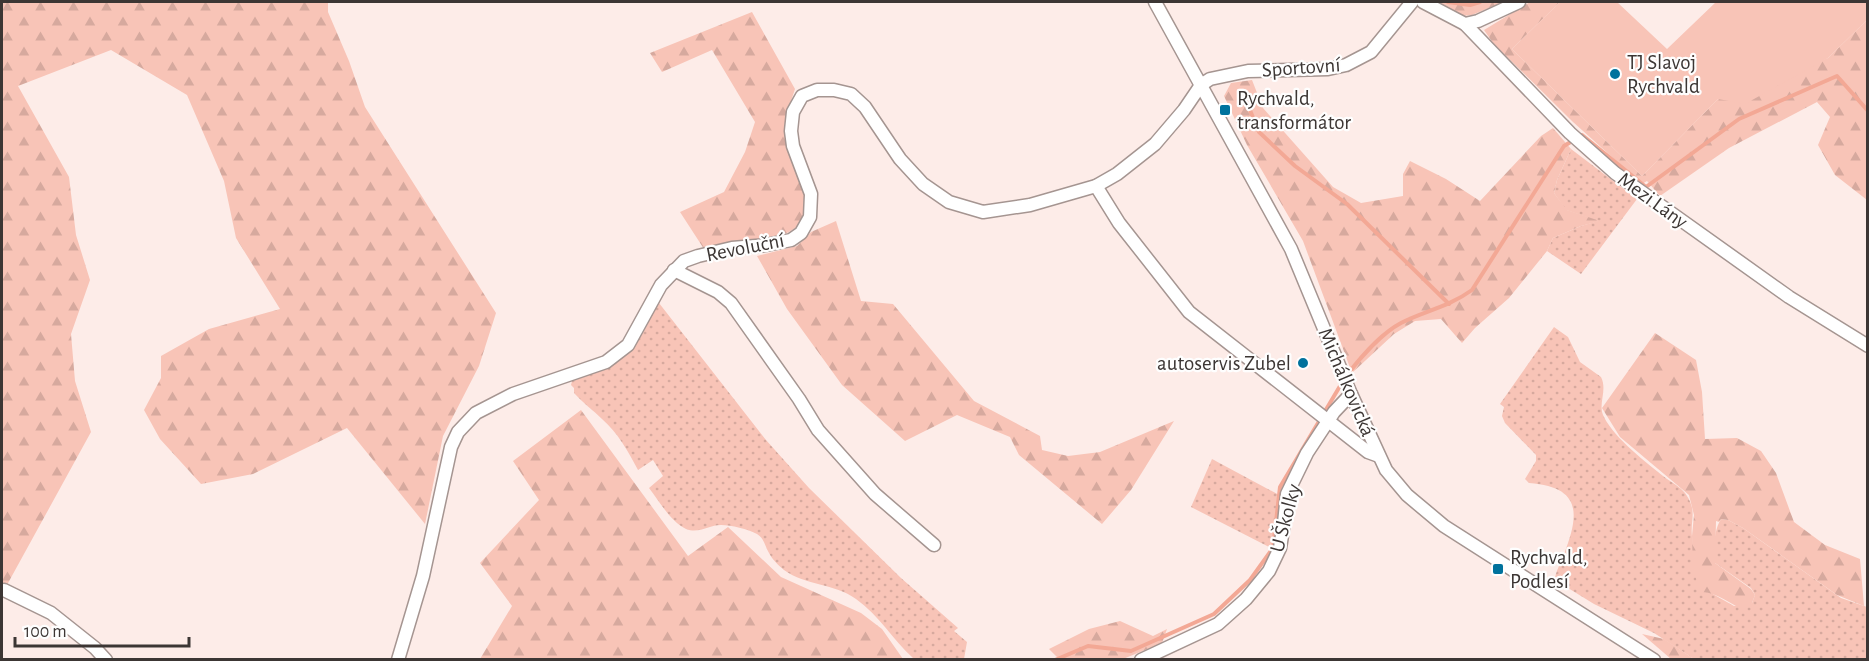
<svg xmlns="http://www.w3.org/2000/svg" width="1869" height="661" font-family="'Alegreya Sans',sans-serif">
	<style>
		.grass { fill: url(#grass-dots) }
		.forest { fill: url(#forest-firs) }
		.pitch { fill: #f8c4b7 }
		.lines { fill: none; stroke-linecap: round; stroke-linejoin: round }
		.stream { stroke: #f3a895; stroke-width: 4 }
		.minor-casing { stroke: #a59591; stroke-width: 15 }
		.minor { stroke: #fff; stroke-width: 12 }
		.poi-dot { fill: #00729d; stroke: #fefefe; stroke-width: 2 }
		.labels { text-anchor: middle; stroke-width: 4.5; stroke-linejoin: round; paint-order: stroke }
		.poi-label { font-size: 21px; fill: #3c3634; stroke: #fefefe; text-anchor: start }
		.street-label { font-size: 21px; fill: #3c3634; stroke: #fefefe }
	</style>
	<defs>
		<pattern id="grass-dots" width="8" height="8" patternUnits="userSpaceOnUse" patternTransform="scale(1.5)"><rect width="8" height="8" fill="#f8c4b7"/><path d="M2 2h.1M6 6h.1" fill="none" stroke="#d6a99e" stroke-width="1.8" stroke-linecap="round"/></pattern>
		<pattern id="forest-firs" width="22" height="20" patternUnits="userSpaceOnUse" patternTransform="scale(1.5)"><rect width="22" height="20" fill="#f8c4b7"/><path d="M5 1l3.5 6h-7zM16 11l3.5 6h-7z" fill="#d6a99e"/></pattern>
	</defs>
	<rect width="100%" height="100%" fill="#fdece8"/>
	<g class="grass">
		<path d="M1571,149L1637,199L1581,274L1547,251L1553,238L1581,226L1598,221L1566,210L1554,193L1557,180Z"/>
		<path d="M659,303L766,440L809,488L901,578L958,628L954,631L967,642L964,659L913,658C893,640 879,615 856,599C834,583 806,586 784,570C779,566 772,559 769,553C765,546 764,538 757,534C748,529 731,525 721,525C709,525 699,534 686,529C671,522 659,501 649,488L663,476L653,460L638,470C628,451 618,433 602,419C593,410 583,403 574,393V388L571,385L572,381C600,371 624,362 641,336C648,325 652,313 659,303Z"/>
		<path d="M1554,327L1568,337L1580,362L1601,377C1608,391 1597,404 1604,417C1615,439 1647,463 1667,479C1673,483 1680,487 1685,493C1698,511 1690,519 1692,537C1694,555 1701,574 1705,591L1711,593L1734,606L1752,603L1755,595L1751,588L1715,563C1714,549 1713,532 1721,519L1728,520L1743,528L1841,598L1867,607V659H1694L1654,633L1594,604L1555,580C1555,572 1561,563 1564,554C1580,513 1581,487 1529,483L1525,479L1536,461V455L1505,423L1502,416L1504,407L1500,404Z"/>
		<path d="M1212,459L1281,496L1275,550L1191,507Z"/>
	</g>
	<g class="forest">
		<path d="M2,2H328V12L349,61L365,107L496,313L479,366L443,436L425,524L347,428L253,474L201,484L160,439L144,410L161,378V356L209,329L280,309L236,238L224,181L187,95L111,50L18,86L69,177L76,235L90,280L71,334L75,381L91,432L2,594Z"/>
		<path d="M1432,2H1503L1472,15L1462,16Z"/>
		<path d="M1530,2H1560L1512,49L1642,176L1718,99L1828,58L1867,20V200L1835,175L1818,145L1830,117L1817,102L1729,148L1660,196L1647,181L1642,184L1573,122L1493,43L1484,30Z"/>
		<path d="M752,12L795,89L785,119L787,146L804,193L806,213L799,226L787,233L764,239L734,241L704,249L680,212L724,192L745,152L755,122L712,50L662,72L650,53Z"/>
		<path d="M1252,80L1263,108L1333,187L1361,203L1403,196V174L1410,161L1446,179L1480,201L1541,136L1553,128L1571,149L1557,180L1554,193L1567,210L1600,221L1581,226L1553,238L1547,251L1509,298L1475,328L1462,343L1441,319L1415,321L1394,334L1352,373L1303,241L1247,145L1224,96L1231,83Z"/>
		<path d="M836,221L861,301L893,304L974,401L1040,436L1042,450L1068,456L1100,452L1174,421L1131,490L1102,524L1019,455L1010,437L957,415L905,441L842,385L787,309L757,256L797,246L811,232Z"/>
		<path d="M1655,333L1696,360L1702,392L1705,439L1737,438L1761,451L1776,473L1794,522L1825,545L1860,559L1864,606L1837,595L1743,528L1728,520L1721,519L1719,522L1716,521L1715,563L1751,589L1755,595L1752,603L1745,610C1731,605 1716,591 1700,592L1693,568L1692,536L1694,515L1689,495L1620,437L1602,408Z"/>
		<path d="M581,410L688,556L728,527L781,577L861,613L882,629L903,659H480L512,606L480,563L539,500L513,461Z"/>
		<path d="M1120,621L1153,636L1167,629L1162,643L1123,659H1059L1049,649L1089,629Z"/>
		<path d="M1642,634L1664,639L1694,659H1671Z"/>
	</g>
	<path class="pitch" d="M1560,2H1617L1667,49L1716,2H1867V20L1828,58L1745,104L1718,99L1642,176L1512,49Z"/>
	<g class="lines">
		<g class="stream">
			<path d="M1448,2L1470,5L1480,2"/>
			<path d="M1247,103L1259,132L1295,166L1347,204L1449,304"/>
			<path d="M1347,375C1360,358 1382,333 1401,323C1426,310 1447,308 1472,290L1564,146L1582,135L1646,187L1739,119L1837,76L1868,111"/>
			<path d="M1055,660L1088,646L1131,651L1214,614L1250,580L1273,548L1280,487L1343,381"/>
		</g>
		<defs>
			<g id="minor">
				<path d="M1155,2L1291,249L1351,394L1386,470L1407,495L1444,526L1654,660"/>
				<path d="M1423,2L1465,24L1478,21L1519,2"/>
				<path d="M1465,24L1570,133L1615,173L1789,297L1868,346"/>
				<path d="M1096,186L1119,223L1189,312L1368,452L1379,456"/>
				<path d="M674,270L718,292L731,303L799,399L818,430L875,494L934,545"/>
				<path d="M4,590L51,613L95,648L106,660"/>
				<path d="M398,660L423,576L451,447L458,432L476,413L513,394L606,362L628,345L661,285L684,261L698,256L732,248L766,245L791,240L801,233L810,217L811,194L793,146L791,131L793,112L802,96L817,90H834L851,94L865,107L900,159L923,184L949,202L983,212L1030,205L1096,186L1117,174L1155,144L1184,110L1201,85L1210,79L1248,71L1328,69L1346,65L1371,52L1412,2"/>
				<path d="M1141,660L1218,624L1246,599L1269,571L1280,548L1284,523L1287,494L1307,453L1334,412L1351,394"/>
			</g>
		</defs>
		<use href="#minor" class="minor-casing"/>
		<use href="#minor" class="minor"/>
	</g>
	<g class="poi-dot">
		<circle cx="1615" cy="74" r="6"/>
		<rect x="1219" y="104" width="12" height="12" rx="3"/>
		<circle cx="1303" cy="363" r="6"/>
		<rect x="1492" y="563" width="12" height="12" rx="3"/>
	</g>
	<g class="labels">
		<g class="poi-label">
			<text x="1627" y="69">TJ Slavoj<tspan x="1627" dy="24">Rychvald</tspan></text>
			<text x="1237" y="105">Rychvald,<tspan x="1237" dy="24">transformátor</tspan></text>
			<text x="1291" y="370" text-anchor="end">autoservis Zubel</text>
			<text x="1510" y="564">Rychvald,<tspan x="1510" dy="24">Podlesí</tspan></text>
		</g>
		<g class="street-label">
			<text transform="translate(1301 67) rotate(-4)" y="7">Sportovní</text>
			<text transform="translate(1653 200) rotate(36)" y="7">Mezi Lány</text>
			<text transform="translate(745 247) rotate(-11)" y="7">Revoluční</text>
			<text transform="translate(1347 382) rotate(67)" y="7">Michálkovická</text>
			<text transform="translate(1285 518) rotate(-75)" y="7">U Školky</text>
		</g>
	</g>
	<rect width="1869" height="661" fill="none" stroke="#3c3634" stroke-width="6"/>
	<path d="M15 637v9h174v-9" fill="none" stroke="#3c3634" stroke-width="3"/>
	<text x="24" y="637" font-size="18" fill="#3c3634" stroke="#fefefe" stroke-width="4.5" paint-order="stroke">100 m</text>
</svg>
